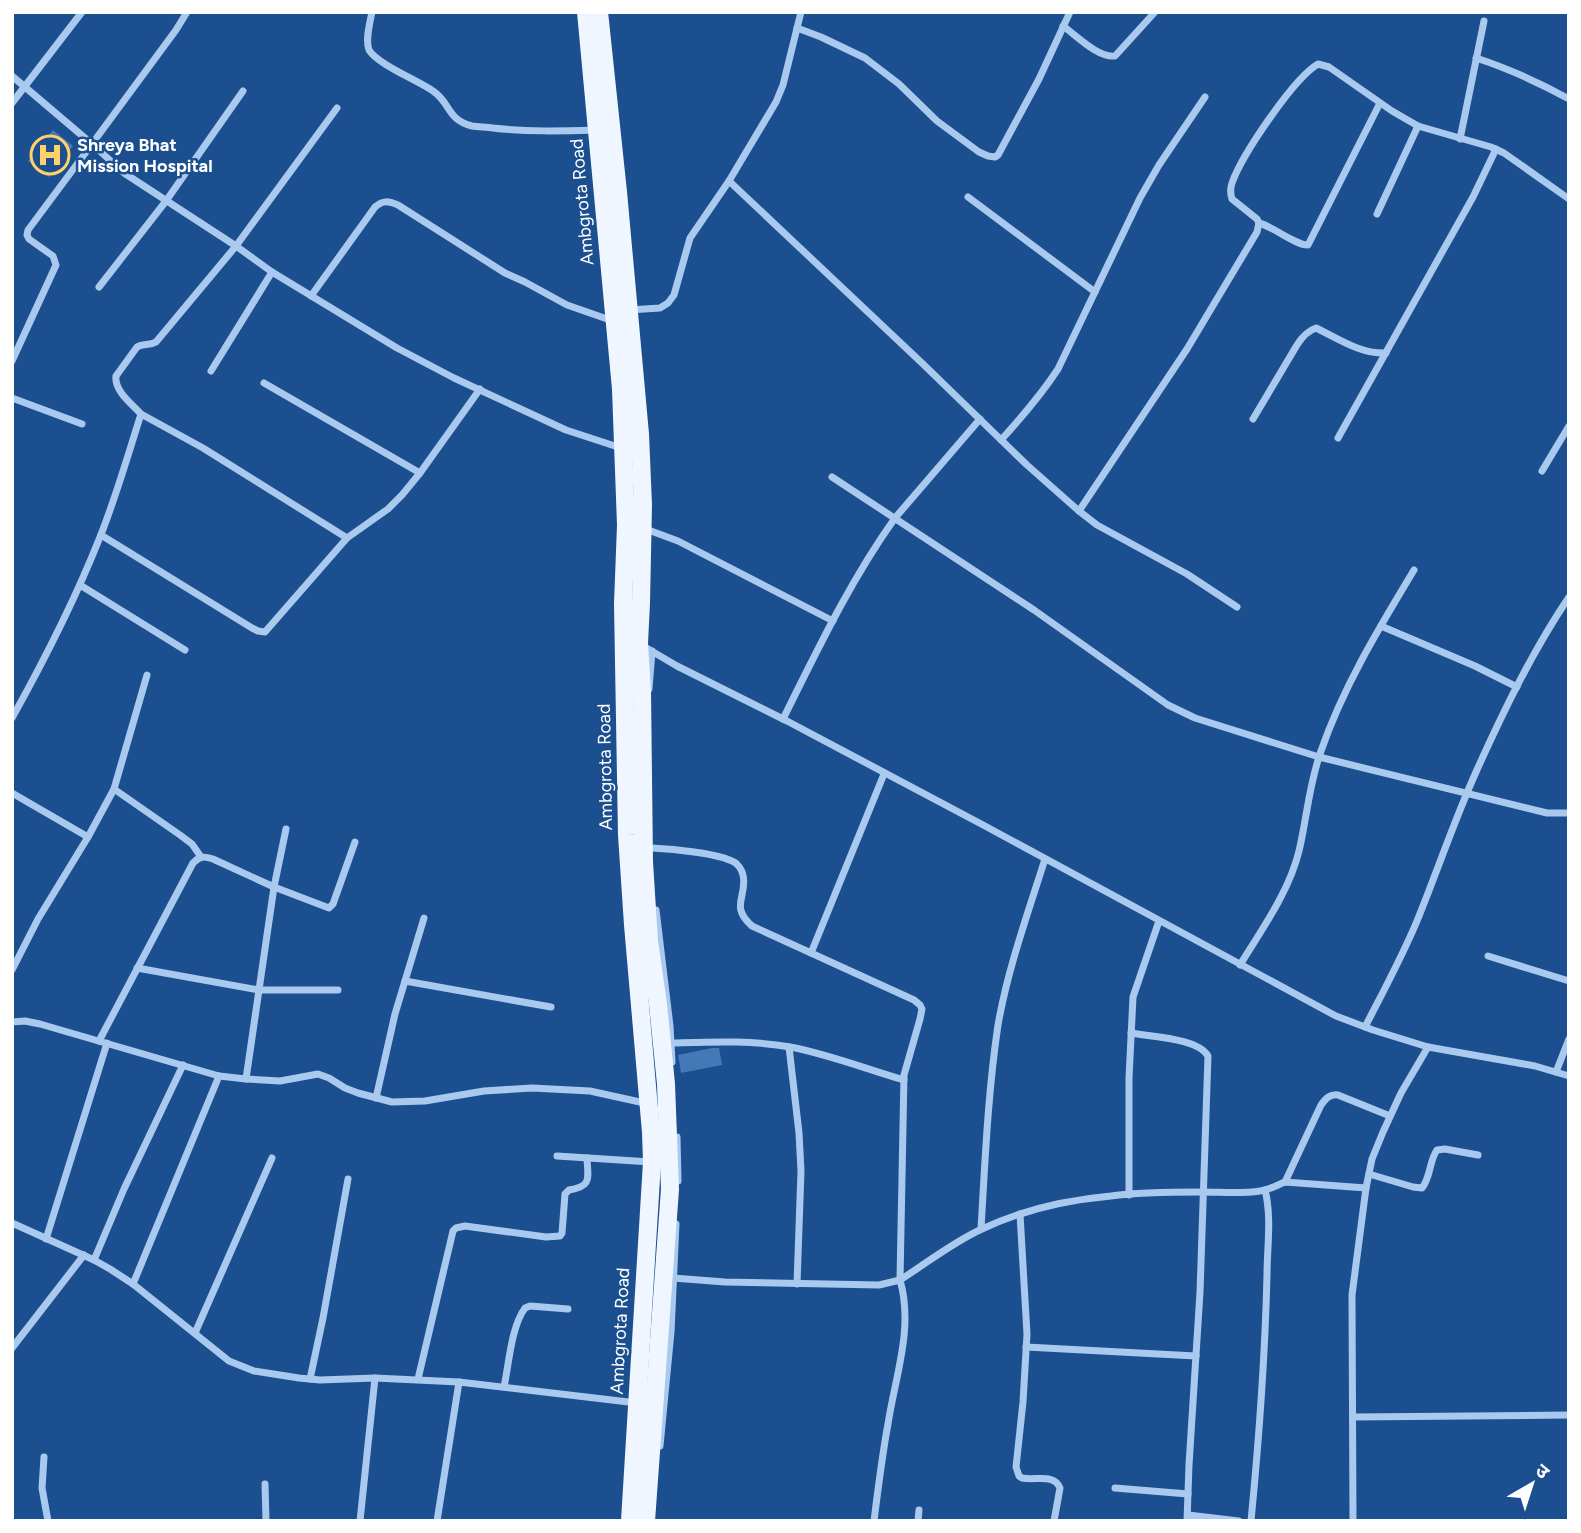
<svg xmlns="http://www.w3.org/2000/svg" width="1581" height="1533" font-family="Figtree,'Noto Sans Devanagari',sans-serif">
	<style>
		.building { fill: #4478b7 }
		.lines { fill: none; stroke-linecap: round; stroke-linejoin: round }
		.street { stroke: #a9c9ee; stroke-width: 7 }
		.primary { stroke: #f0f6ff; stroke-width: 18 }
		.labels { text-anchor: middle; stroke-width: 5; stroke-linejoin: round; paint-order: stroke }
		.poi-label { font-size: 18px; font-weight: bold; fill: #fff; stroke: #1b4f8f; text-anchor: start }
		.street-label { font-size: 18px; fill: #fff; stroke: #1b4f8f }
	</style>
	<rect width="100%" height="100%" fill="#1b4f8f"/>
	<g class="building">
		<path d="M53,130L73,146L49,177L28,161Z"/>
		<path d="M712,1048H719L722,1065L681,1073L678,1055Z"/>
	</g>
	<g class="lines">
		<g class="street">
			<path d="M187,12L176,30L92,144L124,173L236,246L272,272L397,348L454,378L566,430L621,448"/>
			<path d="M372,12C370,22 365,40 369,50C377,64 419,81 433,91C451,103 446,119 472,126C478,127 486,127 493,128C527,132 562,131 596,130"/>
			<path d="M1063,26C1077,36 1098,58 1115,56L1155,12"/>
			<path d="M797,28L821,37L865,58L899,84L937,121L979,152L988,156L995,157L998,155L1039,79L1070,12"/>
			<path d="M1476,58C1510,69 1538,82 1569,99"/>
			<path d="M12,76L92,144L28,230L27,235L29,239L53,256L56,265L12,361"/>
			<path d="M12,103L82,12"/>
			<path d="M1460,139L1484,21"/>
			<path d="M729,181L923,364L1027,465L1079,511L1097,525L1187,574L1237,607"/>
			<path d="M968,197L1095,292"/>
			<path d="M1377,214L1418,126"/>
			<path d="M1259,223C1274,227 1295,245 1308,245L1380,103"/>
			<path d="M99,287L166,201L243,91"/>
			<path d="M311,296L375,207C383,200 388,201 398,205L505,273L525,282L567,305L613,321"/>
			<path d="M629,310L660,308L668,303L674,295L690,238L729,181L776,102L783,85L801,12"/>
			<path d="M211,371L272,272"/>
			<path d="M264,383L420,473"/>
			<path d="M12,398L82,424"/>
			<path d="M141,414C132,404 114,391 116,376L137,347C143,343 149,346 156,342L236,246L337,108"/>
			<path d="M1253,419L1297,345C1302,337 1307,331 1316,328C1339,339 1360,354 1386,353"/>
			<path d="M1338,438L1473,197L1496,149"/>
			<path d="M1001,440C1022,417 1041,395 1058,369L1140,198L1159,165L1205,97"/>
			<path d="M1542,471L1569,426"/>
			<path d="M832,477L1034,610L1168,705L1195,718L1319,757L1547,813H1569"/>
			<path d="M1079,511L1187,349L1257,232L1259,223L1257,219L1232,199C1230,193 1230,189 1232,183C1242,155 1293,79 1318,64L1329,67L1392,111L1418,126L1491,147L1504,153L1569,199"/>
			<path d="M643,528L678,541L833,621"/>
			<path d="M101,535L252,628L258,631L265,632L347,538L388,509L402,495L420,473L480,389"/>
			<path d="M80,585L185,650"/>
			<path d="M1381,626L1475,666L1517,687"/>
			<path d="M643,646L677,666L787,721L985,826L1336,1016L1373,1030L1428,1047L1535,1066L1569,1076"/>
			<path d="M649,689L652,651"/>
			<path d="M12,718C45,659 75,600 100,537C116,497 128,455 141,414L203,448L347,538"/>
			<path d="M783,719C817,651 850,581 895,518L980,419"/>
			<path d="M114,789L180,835L192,844L201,857"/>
			<path d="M12,793L88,837L38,919L12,970"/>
			<path d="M88,837L114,789L147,675"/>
			<path d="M652,848C671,849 718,853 734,862C738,864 742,870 743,875C748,896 729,906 752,926L914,1000L920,1005L922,1009L920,1019L904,1075L900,1280C914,1328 895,1377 888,1424C882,1456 878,1489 874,1521"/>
			<path d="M656,910L670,1026L672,1062"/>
			<path d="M811,953L884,774"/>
			<path d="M1488,956L1569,981"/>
			<path d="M1240,965C1262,929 1289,892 1299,851C1307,817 1309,784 1321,751C1343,687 1379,628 1414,570"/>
			<path d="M137,968L259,990H338"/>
			<path d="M405,981L551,1007"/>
			<path d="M12,1022L25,1021L40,1024L219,1076L246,1079L280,1081L318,1074L329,1078L345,1088L358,1093L392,1102L425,1101L484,1091L532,1088L590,1091L649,1104"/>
			<path d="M1365,1027C1383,992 1402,957 1417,921C1437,872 1454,821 1476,772C1503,712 1532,652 1569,597"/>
			<path d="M1131,1033C1151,1037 1198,1038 1208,1056L1200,1292L1189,1465L1187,1521"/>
			<path d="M99,1041L193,863C200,856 204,856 213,859L274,887L329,908L333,904L355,842"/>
			<path d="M671,1043C710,1042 751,1040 790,1047C828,1054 866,1069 904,1080"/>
			<path d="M789,1047L799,1133L801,1171L797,1284"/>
			<path d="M1556,1072L1569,1039"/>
			<path d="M246,1079L274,887L286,829"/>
			<path d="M376,1098L395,1014L424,918"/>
			<path d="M677,1137L678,1181"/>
			<path d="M557,1156L651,1162"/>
			<path d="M1369,1174L1413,1187L1422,1188C1431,1177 1429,1161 1437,1150L1445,1149L1478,1155"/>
			<path d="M1285,1182L1321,1105C1326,1098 1330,1094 1338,1095L1390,1116"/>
			<path d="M1129,1195V1078L1133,997L1159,921"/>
			<path d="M1020,1214L1027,1334L1023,1402L1016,1467L1019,1476L1022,1478C1035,1481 1054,1473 1060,1488L1054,1521"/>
			<path d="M12,1223L94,1260L110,1269L133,1284L229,1361L254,1371L299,1378L320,1380L375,1378L459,1382L637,1403"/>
			<path d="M981,1229C985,1161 988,1092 998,1025C1008,968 1028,913 1045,859"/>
			<path d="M46,1239L107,1043"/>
			<path d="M94,1260L124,1189L183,1065"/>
			<path d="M673,1278L725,1282L879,1285L900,1280C927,1263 953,1242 982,1229C1022,1210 1067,1200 1111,1196C1140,1192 1172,1192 1202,1192C1221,1192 1241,1194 1260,1191C1269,1190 1277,1185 1285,1182L1366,1188"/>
			<path d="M133,1284L219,1076"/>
			<path d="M195,1333L272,1158"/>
			<path d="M1026,1347L1196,1356"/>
			<path d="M12,1348L84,1255"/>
			<path d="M310,1379L323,1318L348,1179"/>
			<path d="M418,1379L453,1231L456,1228L465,1226L546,1237L560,1236L562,1233L565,1194L569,1190C592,1186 588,1179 587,1158"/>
			<path d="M504,1387C509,1364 511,1327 525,1308L530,1306L568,1309"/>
			<path d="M1353,1417L1569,1415"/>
			<path d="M660,1446L671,1332L676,1224"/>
			<path d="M44,1457L42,1488L48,1521"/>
			<path d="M265,1484L266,1521"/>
			<path d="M1115,1488L1188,1494"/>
			<path d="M1188,1515L1239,1521"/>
			<path d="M360,1521L375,1378"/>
			<path d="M437,1521L459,1382"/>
			<path d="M918,1521L919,1510"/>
			<path d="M1251,1521C1259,1439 1265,1357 1267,1275C1267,1248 1272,1217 1265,1190"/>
			<path d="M1353,1521L1352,1295L1366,1188L1372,1159L1383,1132L1401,1093L1428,1047"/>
		</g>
		<g class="primary">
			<path d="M586,12L621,389L626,525L623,604L627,835L633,925L651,1132L652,1162L630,1521"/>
			<path d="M599,12L618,192L640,434L643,505L641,603L639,643L642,691L644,862L649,941L658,1004L666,1084L670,1189C661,1299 655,1410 646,1521"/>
		</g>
	</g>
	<defs>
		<symbol id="hospital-ring" viewBox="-11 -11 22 22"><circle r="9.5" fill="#1b4f8f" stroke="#ffd166" stroke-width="1.5"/><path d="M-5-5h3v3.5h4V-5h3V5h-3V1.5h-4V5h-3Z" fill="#ffd166"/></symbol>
	</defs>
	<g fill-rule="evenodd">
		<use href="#hospital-ring" x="28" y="133" width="44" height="44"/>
	</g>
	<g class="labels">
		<g class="poi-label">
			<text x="77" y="151">Shreya Bhat<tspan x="77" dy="21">Mission Hospital</tspan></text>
		</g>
		<g class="street-label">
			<text transform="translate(582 202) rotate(-95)" y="6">Ambgrota Road</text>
			<text transform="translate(605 767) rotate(-91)" y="6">Ambgrota Road</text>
			<text transform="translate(620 1331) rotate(-87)" y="6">Ambgrota Road</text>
		</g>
	</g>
	<rect width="1581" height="1533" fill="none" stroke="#ffffff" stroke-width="28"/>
	<g transform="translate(1532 1484) rotate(39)" stroke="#1b4f8f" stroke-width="5" paint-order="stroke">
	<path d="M0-5L12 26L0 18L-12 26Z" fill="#ffffff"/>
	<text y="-10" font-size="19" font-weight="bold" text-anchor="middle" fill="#ffffff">उ</text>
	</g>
</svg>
